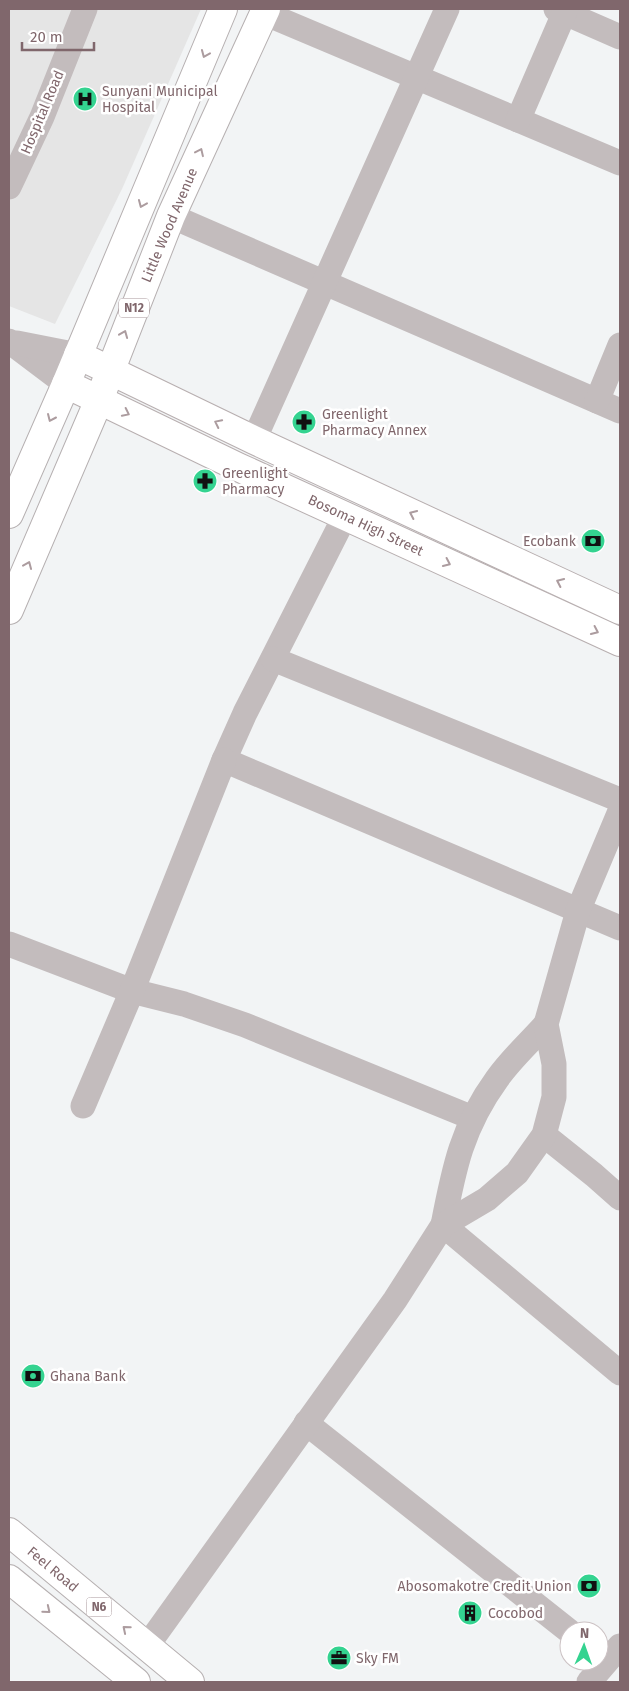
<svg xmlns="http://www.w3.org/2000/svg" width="629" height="1691" font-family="'Fira Sans',sans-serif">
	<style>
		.built { fill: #e5e5e5 }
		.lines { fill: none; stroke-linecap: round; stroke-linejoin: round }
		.secondary-casing { stroke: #b8afb0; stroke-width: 30 }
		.highway-casing { stroke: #b6b0b1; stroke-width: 30 }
		.street { stroke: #c3bcbd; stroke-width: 25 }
		.secondary { stroke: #fff; stroke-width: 28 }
		.highway { stroke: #fff; stroke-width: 28 }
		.oneway { stroke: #ac9c9f }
		.labels { text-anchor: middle; stroke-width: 5; stroke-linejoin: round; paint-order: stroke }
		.shield { fill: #fff; stroke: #a69598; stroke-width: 1 }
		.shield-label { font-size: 12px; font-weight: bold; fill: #80676c }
		.poi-label { font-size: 14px; fill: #80676c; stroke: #fff; text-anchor: start }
		.street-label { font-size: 14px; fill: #80676c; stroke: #fff }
	</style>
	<rect width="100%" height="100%" fill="#f2f4f5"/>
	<path class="built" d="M9,9H201L122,189L55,324L9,306Z"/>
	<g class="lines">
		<defs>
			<g id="secondary">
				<path d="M78,355L254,440L620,610"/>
				<path d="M66,384L238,467L620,642"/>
			</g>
			<g id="highway">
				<path d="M9,514L66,384L223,9"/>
				<path d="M9,610L99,400L171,216L266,9"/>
				<path d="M9,1532L190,1682"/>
				<path d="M9,1579L136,1682"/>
			</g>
		</defs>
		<use href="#secondary" class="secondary-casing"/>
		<use href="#highway" class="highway-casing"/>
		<g class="street">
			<path d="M556,9L620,37"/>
			<path d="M264,13L620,163"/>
			<path d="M518,120L566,9"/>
			<path d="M9,187L42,117L85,9"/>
			<path d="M171,216L620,411"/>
			<path d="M9,341L66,384"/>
			<path d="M17,343L78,355"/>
			<path d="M597,401L620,345"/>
			<path d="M254,440L447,9"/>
			<path d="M345,516L245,713L224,760L620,928"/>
			<path d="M273,659L620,800"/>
			<path d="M9,944L132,991L184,1004L245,1025L473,1118"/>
			<path d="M546,1024C530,1042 511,1059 497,1079C462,1127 454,1168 443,1225L620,1373"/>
			<path d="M83,1106L132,991L224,760"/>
			<path d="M544,1135L594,1175L620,1198"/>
			<path d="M306,1423L569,1631"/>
			<path d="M147,1646L395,1300L443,1225L487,1199L517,1173L544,1135L554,1097V1064L546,1024L578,911L620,811"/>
			<path d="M589,1682L620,1646"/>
		</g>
		<use href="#secondary" class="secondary"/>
		<use href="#highway" class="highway"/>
	</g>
	<defs><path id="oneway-chevron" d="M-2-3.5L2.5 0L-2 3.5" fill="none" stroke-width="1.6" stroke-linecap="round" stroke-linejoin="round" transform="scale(1.25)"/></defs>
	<g class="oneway">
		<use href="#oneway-chevron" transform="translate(205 54) rotate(113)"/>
		<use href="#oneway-chevron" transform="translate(200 152) rotate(-65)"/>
		<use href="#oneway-chevron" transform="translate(142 204) rotate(113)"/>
		<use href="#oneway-chevron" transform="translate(124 334) rotate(-68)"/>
		<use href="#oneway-chevron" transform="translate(126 413) rotate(26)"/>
		<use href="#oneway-chevron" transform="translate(51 418) rotate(114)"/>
		<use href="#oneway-chevron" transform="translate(218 423) rotate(-154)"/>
		<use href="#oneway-chevron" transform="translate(413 514) rotate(-155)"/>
		<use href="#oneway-chevron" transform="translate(447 563) rotate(25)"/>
		<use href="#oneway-chevron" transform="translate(28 565) rotate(-67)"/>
		<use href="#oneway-chevron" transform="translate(560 582) rotate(-155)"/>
		<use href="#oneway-chevron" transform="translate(595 631) rotate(25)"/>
		<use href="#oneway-chevron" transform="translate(47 1610) rotate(39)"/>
		<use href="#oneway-chevron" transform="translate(126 1629) rotate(-140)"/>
	</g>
	<defs>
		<symbol id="hospital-disc" viewBox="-11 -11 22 22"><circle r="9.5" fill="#34d390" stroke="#fff"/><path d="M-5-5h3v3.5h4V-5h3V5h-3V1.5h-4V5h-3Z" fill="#111"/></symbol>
		<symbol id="pharmacy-disc" viewBox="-11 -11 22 22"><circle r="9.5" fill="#34d390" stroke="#fff"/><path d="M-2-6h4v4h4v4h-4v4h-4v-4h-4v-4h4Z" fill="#111"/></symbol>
		<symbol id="bank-disc" viewBox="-11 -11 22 22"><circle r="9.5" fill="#34d390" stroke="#fff"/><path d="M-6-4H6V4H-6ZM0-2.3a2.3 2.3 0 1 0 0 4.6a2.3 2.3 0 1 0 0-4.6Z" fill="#111"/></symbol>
		<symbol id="building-disc" viewBox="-11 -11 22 22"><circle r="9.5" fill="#34d390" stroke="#fff"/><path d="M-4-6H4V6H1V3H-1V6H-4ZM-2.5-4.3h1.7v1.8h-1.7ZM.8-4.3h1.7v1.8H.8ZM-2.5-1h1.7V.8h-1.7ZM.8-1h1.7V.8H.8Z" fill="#111"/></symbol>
		<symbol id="office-disc" viewBox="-11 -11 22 22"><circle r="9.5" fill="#34d390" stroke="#fff"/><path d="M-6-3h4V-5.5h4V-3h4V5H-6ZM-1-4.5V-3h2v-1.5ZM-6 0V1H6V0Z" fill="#111"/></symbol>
	</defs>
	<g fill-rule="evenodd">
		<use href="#hospital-disc" x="71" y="85" width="28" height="28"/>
		<use href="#pharmacy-disc" x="290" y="408" width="28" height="28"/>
		<use href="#pharmacy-disc" x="191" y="467" width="28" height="28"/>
		<use href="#bank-disc" x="579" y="527" width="28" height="28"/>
		<use href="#bank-disc" x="19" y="1362" width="28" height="28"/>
		<use href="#bank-disc" x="575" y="1572" width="28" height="28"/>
		<use href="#building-disc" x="456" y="1599" width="28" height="28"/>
		<use href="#office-disc" x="325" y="1644" width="28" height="28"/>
	</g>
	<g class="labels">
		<g class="shield">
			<rect x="119" y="298.5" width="30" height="19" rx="4"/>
			<rect x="86.5" y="1597.5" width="25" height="19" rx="4"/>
		</g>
		<g class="shield-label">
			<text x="134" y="312">N12</text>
			<text x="99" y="1611">N6</text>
		</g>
		<g class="poi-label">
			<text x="102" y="96">Sunyani Municipal<tspan x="102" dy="16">Hospital</tspan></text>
			<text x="322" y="419">Greenlight<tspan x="322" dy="16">Pharmacy Annex</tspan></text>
			<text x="222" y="478">Greenlight<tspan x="222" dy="16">Pharmacy</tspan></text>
			<text x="576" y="546" text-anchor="end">Ecobank</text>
			<text x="50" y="1381">Ghana Bank</text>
			<text x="572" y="1591" text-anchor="end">Abosomakotre Credit Union</text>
			<text x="488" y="1618">Cocobod</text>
			<text x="356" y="1663">Sky FM</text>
		</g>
		<g class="street-label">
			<text transform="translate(42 112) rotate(-67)" y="5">Hospital Road</text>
			<text transform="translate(169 225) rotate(-67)" y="5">Little Wood Avenue</text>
			<text transform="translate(366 525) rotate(25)" y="5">Bosoma High Street</text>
			<text transform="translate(53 1569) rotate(40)" y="5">Feel Road</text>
		</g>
	</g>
	<rect width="629" height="1691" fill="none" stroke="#80676c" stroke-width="20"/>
	<g transform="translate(584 1646) rotate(2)"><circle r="24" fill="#ffffff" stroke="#ccc2c4"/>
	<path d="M0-4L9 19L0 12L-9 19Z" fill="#34d390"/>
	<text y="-8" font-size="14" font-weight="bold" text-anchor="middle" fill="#80676c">N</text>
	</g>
	<path d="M22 42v8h72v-8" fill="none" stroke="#80676c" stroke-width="2.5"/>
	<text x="30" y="42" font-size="15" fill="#80676c" stroke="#ffffff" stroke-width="4" paint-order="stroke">20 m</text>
</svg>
